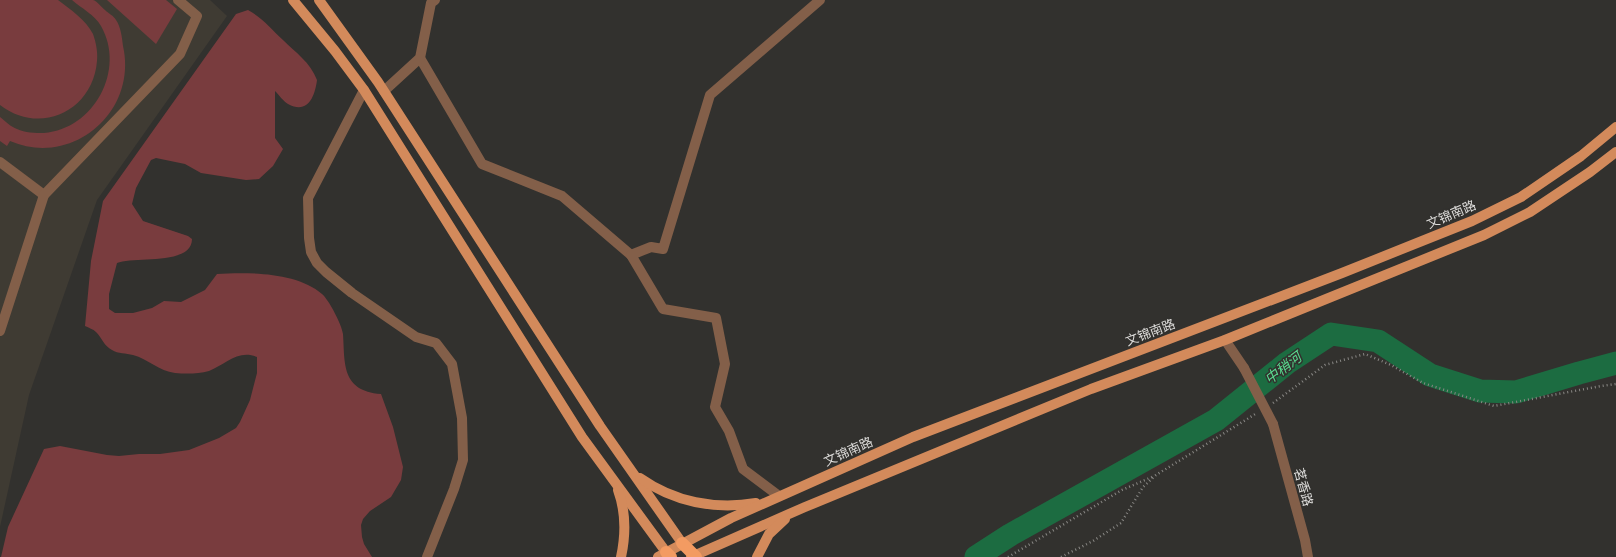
<svg xmlns="http://www.w3.org/2000/svg" width="1616" height="557" font-family="'Work Sans','Noto Sans SC',sans-serif">
	<style>
		.built { fill: #3f3b33 }
		.green { fill: #793c3e }
		.lines { fill: none; stroke-linecap: round; stroke-linejoin: round }
		.river { stroke: #1c6c41; stroke-width: 23 }
		.path { stroke: #898885; stroke-width: 2.5; stroke-dasharray: 1 3; stroke-linecap: butt }
		.minor { stroke: #835f49; stroke-width: 10 }
		.major { stroke: #d38a5b; stroke-width: 10 }
		.highway { stroke: #f39b62; stroke-width: 12 }
		.minor-bridge { stroke: #835f49; stroke-width: 10 }
		.labels { text-anchor: middle; stroke-width: 3; stroke-linejoin: round; paint-order: stroke }
		.street-label { font-size: 13px; fill: #dcdbd9; stroke: #32312e }
		.water-label { font-size: 14px; font-style: italic; fill: #59dc90; stroke: #32312e }
	</style>
	<rect width="100%" height="100%" fill="#32312e"/>
	<path class="built" d="M0,0H210L227,16L97,200L29,395L0,527Z"/>
	<g class="green">
		<path d="M0,0H58C70,9 86,20 93,34C96,42 98,53 97,61C93,111 40,136 0,105Z"/>
		<path d="M72,0C78,0 87,0 93,0C97,1 101,7 105,10C108,13 114,16 116,20C121,27 122,38 123,46C138,112 72,168 10,141L7,146L0,141V117C5,121 11,127 17,129C25,133 35,133 44,133C94,129 126,70 101,26C95,15 81,8 72,0Z"/>
		<path d="M107,0H166L177,9L156,44Z"/>
		<path d="M248,10C264,19 270,28 283,40C296,53 310,62 317,80C315,96 308,115 288,104C283,101 279,95 275,91V138L283,149L273,166L259,179L246,180L201,173L185,164L156,158L151,160L136,188L132,204L143,221L188,236L192,239C192,266 134,256 117,263L109,294V309L115,313H133L152,308L164,301L181,302L205,290L217,274C247,272 297,272 322,294C329,300 342,325 343,334C345,363 341,391 381,394L393,427L403,467L401,480L391,497L370,511L363,519L361,525L362,537L364,544L372,557H1L8,527L44,449L60,446L107,455L119,456L139,454H160L189,450L219,438L236,428L240,422L250,400L257,373V357C238,349 225,365 209,371C198,374 186,374 175,373C159,371 148,359 133,355C126,353 118,354 112,350C104,346 102,338 96,332C93,329 89,328 85,326L91,261L103,201L236,14Z"/>
	</g>
	<g class="lines">
		<path class="river" d="M976,557L1010,535L1216,420L1287,363L1331,334L1378,341L1430,375L1480,391L1516,392L1579,373L1616,363"/>
		<g class="path">
			<path d="M1273,403L1325,365L1365,354L1391,365L1423,383L1494,406L1601,386L1616,384"/>
			<path d="M1008,557L1122,490L1152,477"/>
			<path d="M1061,557L1093,541L1121,523L1143,487L1156,475L1257,413"/>
		</g>
		<g class="minor">
			<path d="M420,58L482,164L562,196L631,255"/>
			<path d="M364,90L308,198L309,238L311,252L317,263L326,272L352,293L416,337L436,343L452,364L462,418L463,460L454,489L427,557"/>
			<path d="M384,91L420,58L431,3L435,0"/>
			<path d="M0,162L44,195"/>
			<path d="M0,331L44,195L180,54L197,16L178,0"/>
			<path d="M1225,340L1244,368"/>
			<path d="M1273,424L1305,540L1308,557"/>
			<path d="M779,496L743,469L729,431L715,407L725,364L716,318L663,309L631,255L651,247L663,249L710,95L820,0"/>
		</g>
		<g class="major">
			<path d="M293,0L335,51L364,90L582,437L666,552"/>
			<path d="M319,0L378,82L600,426L682,543"/>
			<path d="M640,478C674,502 715,510 756,503"/>
			<path d="M618,490C626,512 626,534 621,557"/>
			<path d="M658,557L731,518L913,437L1342,273L1472,221L1521,197L1581,156L1616,127"/>
			<path d="M691,557L805,507L1091,389L1225,340L1484,235L1530,212L1590,172L1616,152"/>
			<path d="M757,557L769,534L785,519"/>
		</g>
		<g class="highway">
			<path d="M682,543L696,557"/>
			<path d="M666,552L671,557"/>
		</g>
		<path class="minor-bridge" d="M1244,368L1273,424"/>
	</g>
	<g class="labels">
		<g class="street-label">
			<text transform="translate(1451 214) rotate(-23)" y="5">文锦南路</text>
			<text transform="translate(1150 332) rotate(-21)" y="5">文锦南路</text>
			<text transform="translate(848 451) rotate(-24)" y="5">文锦南路</text>
			<text transform="translate(1304 487) rotate(75)" y="5">茗香路</text>
		</g>
		<g class="water-label">
			<text transform="translate(1283 368) rotate(-37)" y="5">中稍河</text>
		</g>
	</g>
</svg>
